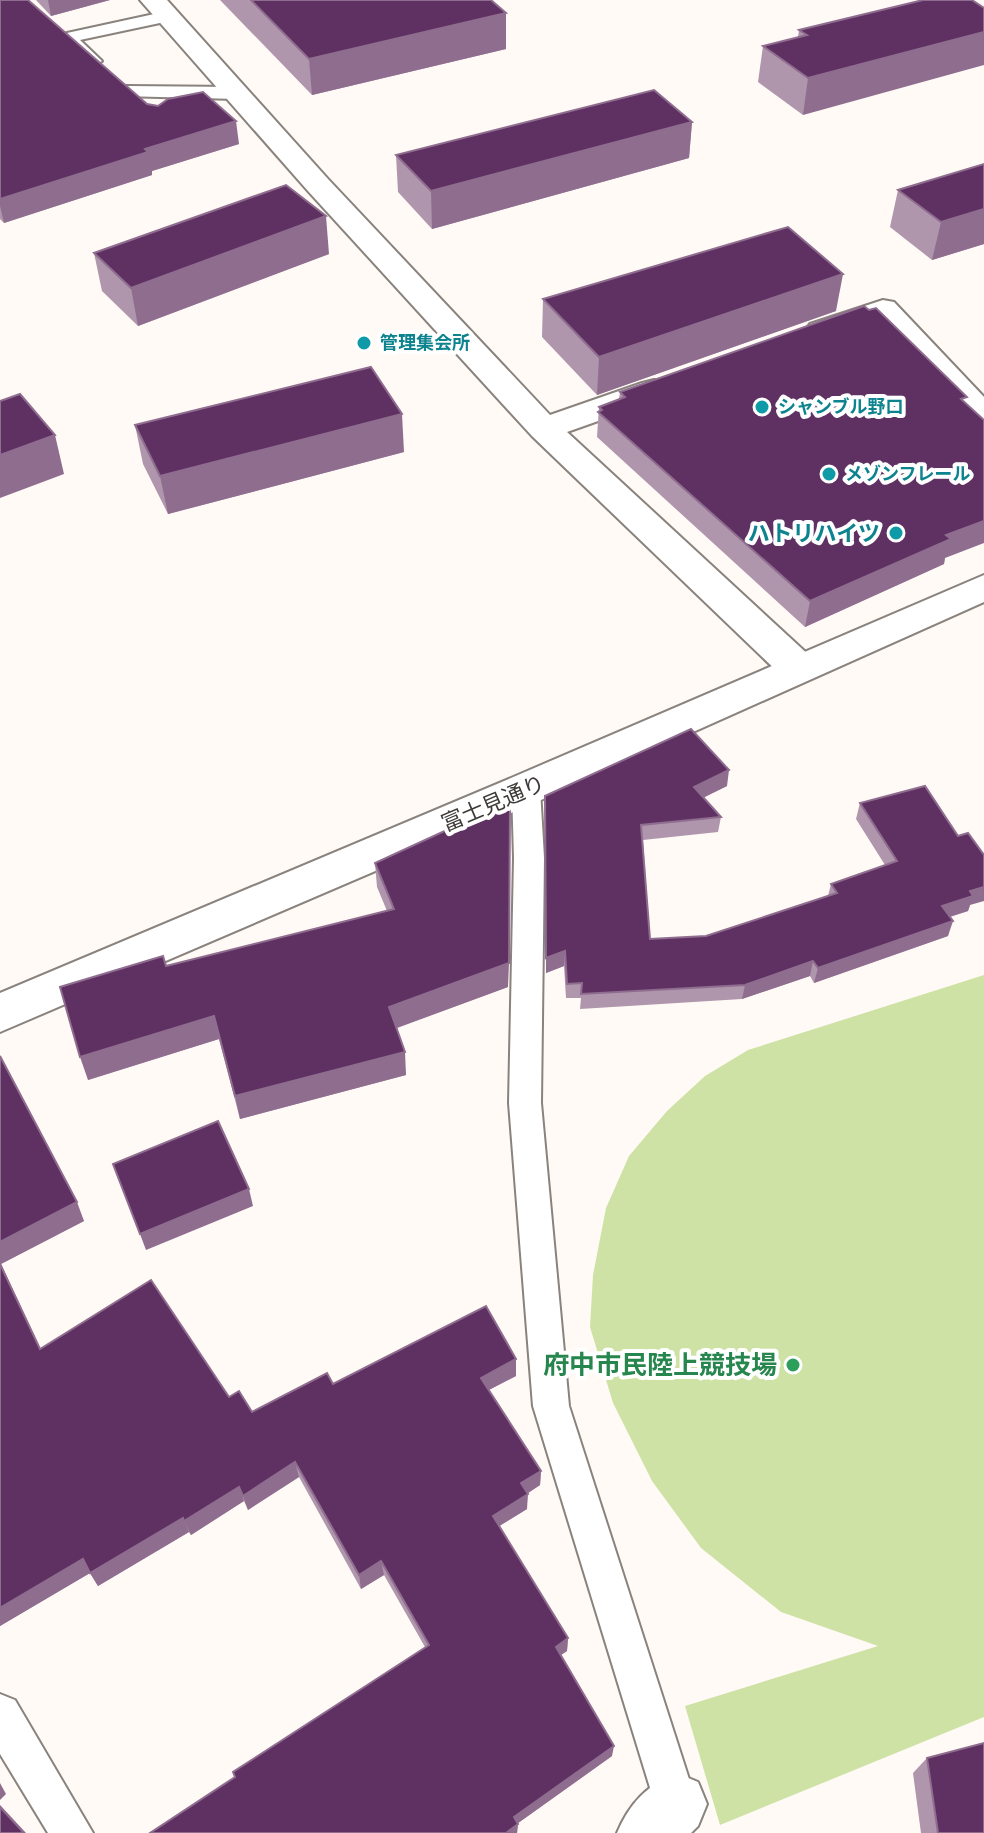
<svg xmlns="http://www.w3.org/2000/svg" width="984" height="1833" font-family="'Public Sans','Noto Sans JP',sans-serif">
	<style>
		.green { fill: #cfe2a6 }
		.lines { fill: none; stroke-linecap: round; stroke-linejoin: round }
		.service-casing { stroke: #89827d; stroke-width: 4 }
		.minor-casing { stroke: #89827d; stroke-width: 4 }
		.tertiary-casing { stroke: #89827d; stroke-width: 4 }
		.service { fill: #fff; fill-rule: evenodd }
		.minor { fill: #fff; fill-rule: evenodd }
		.tertiary { fill: #fff; fill-rule: evenodd }
		.wall { fill: #af96ac }
		.shaded-wall { fill: #8f6d8f }
		.building { fill: #5f3163; stroke: #8f6d8f; stroke-width: 2 }
		.culture-dot { fill: #0f9aa8; stroke: #fff; stroke-width: 3 }
		.leisure-dot { fill: #2e9e5b; stroke: #fff; stroke-width: 3 }
		.labels { text-anchor: middle; stroke-width: 8; stroke-linejoin: round; paint-order: stroke }
		.far-culture-label { font-size: 18px; font-weight: bold; fill: #0d838f; stroke: #fff; text-anchor: start }
		.culture-label { font-size: 22px; font-weight: bold; fill: #0d838f; stroke: #fff; text-anchor: end }
		.street-label { font-size: 22px; fill: #3d3a38; stroke: #fff }
		.near-leisure-label { font-size: 26px; font-weight: bold; fill: #27864d; stroke: #fff; text-anchor: end }
	</style>
	<rect width="100%" height="100%" fill="#fffaf6"/>
	<path class="green" d="M984,975V1717L720,1825L685,1706L878,1646L781,1612L701,1548L652,1481L613,1403L590,1327L593,1275L606,1208L629,1156L667,1111L705,1076L748,1050Z"/>
	<g class="lines">
		<defs>
			<g id="service">
				<path d="M168,11L174,12L177,16L174,20L80,40L102,61L93,66L87,65L58,38L67,33Z"/>
				<path d="M127,86L237,87L246,93L237,99L121,96L118,92L121,88Z"/>
				<path d="M526,779L536,782L540,789L544,858L541,1103L569,1406L697,1804L691,1819L676,1825L661,1819L655,1804L533,1406L509,1103L514,858L512,789L516,782Z"/>
				<path d="M0,1694L15,1700L93,1833H48L0,1754Z"/>
			</g>
			<g id="minor">
				<path d="M140,0H167L328,179L550,415L642,383L654,380L666,383L671,390L666,397L567,432L812,658L817,668L812,678L798,682L784,678L532,436L308,191Z"/>
				<path d="M883,300L894,302L984,397V427L972,424L877,322L821,341L810,338L805,331L810,324Z"/>
				<path d="M676,1773L698,1782L707,1804L698,1826L691,1833H617C629,1804 647,1785 676,1773Z"/>
			</g>
			<path id="tertiary" d="M984,575V602L541,800L0,1032V993L511,778Z"/>
		</defs>
		<use href="#service" class="service-casing"/>
		<use href="#minor" class="minor-casing"/>
		<use href="#tertiary" class="tertiary-casing"/>
		<use href="#service" class="service"/>
		<use href="#minor" class="minor"/>
		<use href="#tertiary" class="tertiary"/>
	</g>
	<g class="wall">
		<path d="M0,0L147,104L239,144L152,171V175L4,223L0,219Z"/>
		<path d="M36,0H110L51,16Z"/>
		<path d="M220,0H491L506,13V49L312,95Z"/>
		<path d="M923,0L803,115L758,82L763,46L798,37L799,30Z"/>
		<path d="M692,122L689,158L432,229L398,192L396,155Z"/>
		<path d="M984,164V244L932,260L890,227L898,190Z"/>
		<path d="M94,253L329,254L138,326L102,291Z"/>
		<path d="M543,299L836,311L597,395L542,337Z"/>
		<path d="M620,392L965,403L944,564L805,627L597,437L599,407L619,399Z"/>
		<path d="M135,425L404,452L168,514L143,464Z"/>
		<path d="M727,786L703,798L721,817L718,832L643,840L650,939L706,936L828,896L831,884L885,865L856,819L860,803L970,905L968,911L950,917L948,936L814,983L810,976L742,999L580,1009L581,998H566L564,966L546,973L545,796Z"/>
		<path d="M375,863L508,987L397,1028L406,1075L240,1119L219,1039L88,1080L166,966L387,911L377,887Z"/>
		<path d="M0,1056L84,1221L1,1264L40,1348L229,1397L252,1412L333,1384L516,1359V1376L489,1390L541,1471L540,1485L527,1494V1509L499,1526L568,1638L567,1651L561,1655L612,1756L518,1823L517,1833H150L235,1777L425,1647L384,1575L361,1589L299,1477L248,1510L244,1501L191,1535L189,1532L98,1586L90,1573L0,1626Z"/>
		<path d="M927,1758L984,1833H921L913,1773Z"/>
	</g>
	<g class="shaded-wall">
		<path d="M48,0H110L51,16Z"/>
		<path d="M506,13V49L312,95L309,59Z"/>
		<path d="M984,32V65L803,115L808,78Z"/>
		<path d="M236,121L239,144L152,171V175L4,223L0,206V199L145,149Z"/>
		<path d="M692,122L689,158L432,229L431,191Z"/>
		<path d="M984,209V244L932,260L941,222Z"/>
		<path d="M326,216L329,254L138,326L131,288Z"/>
		<path d="M843,274L836,311L597,395L599,357Z"/>
		<path d="M402,414L404,452L168,514L160,476Z"/>
		<path d="M55,435L64,474L0,498V455Z"/>
		<path d="M984,521V543L945,558L944,564L805,627L810,601L946,535Z"/>
		<path d="M729,770L727,786L692,803L694,787Z"/>
		<path d="M984,887V901L970,905L968,911L936,921L942,906L970,891Z"/>
		<path d="M953,921L948,936L814,983L818,968Z"/>
		<path d="M565,951L564,966L546,973V958Z"/>
		<path d="M813,961L810,976L742,999L745,985Z"/>
		<path d="M509,963L508,987L391,1030L389,1007Z"/>
		<path d="M214,1016L219,1039L88,1080L80,1057Z"/>
		<path d="M405,1052L406,1075L240,1119L235,1096Z"/>
		<path d="M249,1189L253,1206L146,1250L140,1234Z"/>
		<path d="M77,1202L84,1221L1,1264L48,1365L0,1264V1242Z"/>
		<path d="M516,1359V1376L481,1394V1378Z"/>
		<path d="M295,1462L299,1477L248,1510L243,1496Z"/>
		<path d="M541,1471L540,1485L520,1498L521,1483Z"/>
		<path d="M239,1487L244,1501L191,1535L184,1521Z"/>
		<path d="M528,1494L527,1509L493,1530V1516Z"/>
		<path d="M183,1518L189,1532L98,1586L90,1573L0,1626V1608L83,1559Z"/>
		<path d="M381,1561L384,1575L361,1589L359,1575Z"/>
		<path d="M568,1638L567,1651L555,1659L556,1647Z"/>
		<path d="M614,1746L612,1756L514,1826V1817Z"/>
		<path d="M0,1783L6,1794L0,1800Z"/>
		<path d="M0,1805L26,1833H24L0,1807Z"/>
		<path d="M518,1824L517,1833H506Z"/>
	</g>
	<g class="building">
		<path d="M0,0H28L147,104L158,106L168,99L203,92L236,121L145,149L148,152L0,199Z"/>
		<path d="M251,0H491L506,13L309,59Z"/>
		<path d="M923,0H972L984,8V32L808,78L763,46L807,35L799,30Z"/>
		<path d="M654,90L692,122L431,191L396,155Z"/>
		<path d="M984,164V209L941,222L898,190Z"/>
		<path d="M286,185L326,216L131,288L94,253Z"/>
		<path d="M788,227L843,274L599,357L543,299Z"/>
		<path d="M864,306L869,310L876,308L967,397L961,399L984,420V521L946,535L951,539L810,601L598,412L602,410L599,407L625,397L620,392Z"/>
		<path d="M371,367L402,414L160,476L135,425Z"/>
		<path d="M20,394L55,435L0,455V401Z"/>
		<path d="M691,729L729,770L694,787L721,817L641,825L650,939L706,936L837,893L831,884L897,861L860,803L925,786L958,836L968,833L984,855V887L970,891L973,896L942,906L953,921L818,968L813,961L745,985L581,994L582,983L567,984L565,951L546,958L545,796Z"/>
		<path d="M510,803L509,963L389,1007L405,1052L235,1096L214,1016L80,1057L60,987L163,956L166,966L394,909L375,863L490,810L491,812Z"/>
		<path d="M0,1056L77,1202L0,1242Z"/>
		<path d="M218,1121L249,1189L140,1234L113,1164Z"/>
		<path d="M0,1264L40,1349L151,1280L229,1397L239,1391L252,1412L327,1373L333,1384L486,1306L516,1359L481,1378L541,1471L521,1483L528,1494L493,1516L568,1638L556,1647L614,1746L514,1817L518,1824L506,1833H150L235,1777L233,1772L429,1645L381,1561L359,1575L295,1462L243,1496L239,1487L184,1521L183,1518L90,1573L83,1559L0,1608Z"/>
		<path d="M984,1743V1833H938L927,1758Z"/>
		<path d="M0,1807L24,1833H0Z"/>
	</g>
	<g class="culture-dot">
		<circle cx="364" cy="343" r="8"/>
		<circle cx="762" cy="407" r="8"/>
		<circle cx="829" cy="474" r="8"/>
		<circle cx="896" cy="533" r="8"/>
	</g>
	<circle class="leisure-dot" cx="793" cy="1365" r="8"/>
	<g class="labels">
		<g class="far-culture-label">
			<text x="380" y="349">管理集会所</text>
			<text x="778" y="413">シャンブル野口</text>
			<text x="845" y="480">メゾンフレール</text>
		</g>
		<g class="culture-label">
			<text x="880" y="541">ハトリハイツ</text>
		</g>
		<g class="street-label">
			<text transform="translate(493 803) rotate(-23)" y="8">富士見通り</text>
		</g>
		<g class="near-leisure-label">
			<text x="777" y="1374">府中市民陸上競技場</text>
		</g>
	</g>
</svg>
